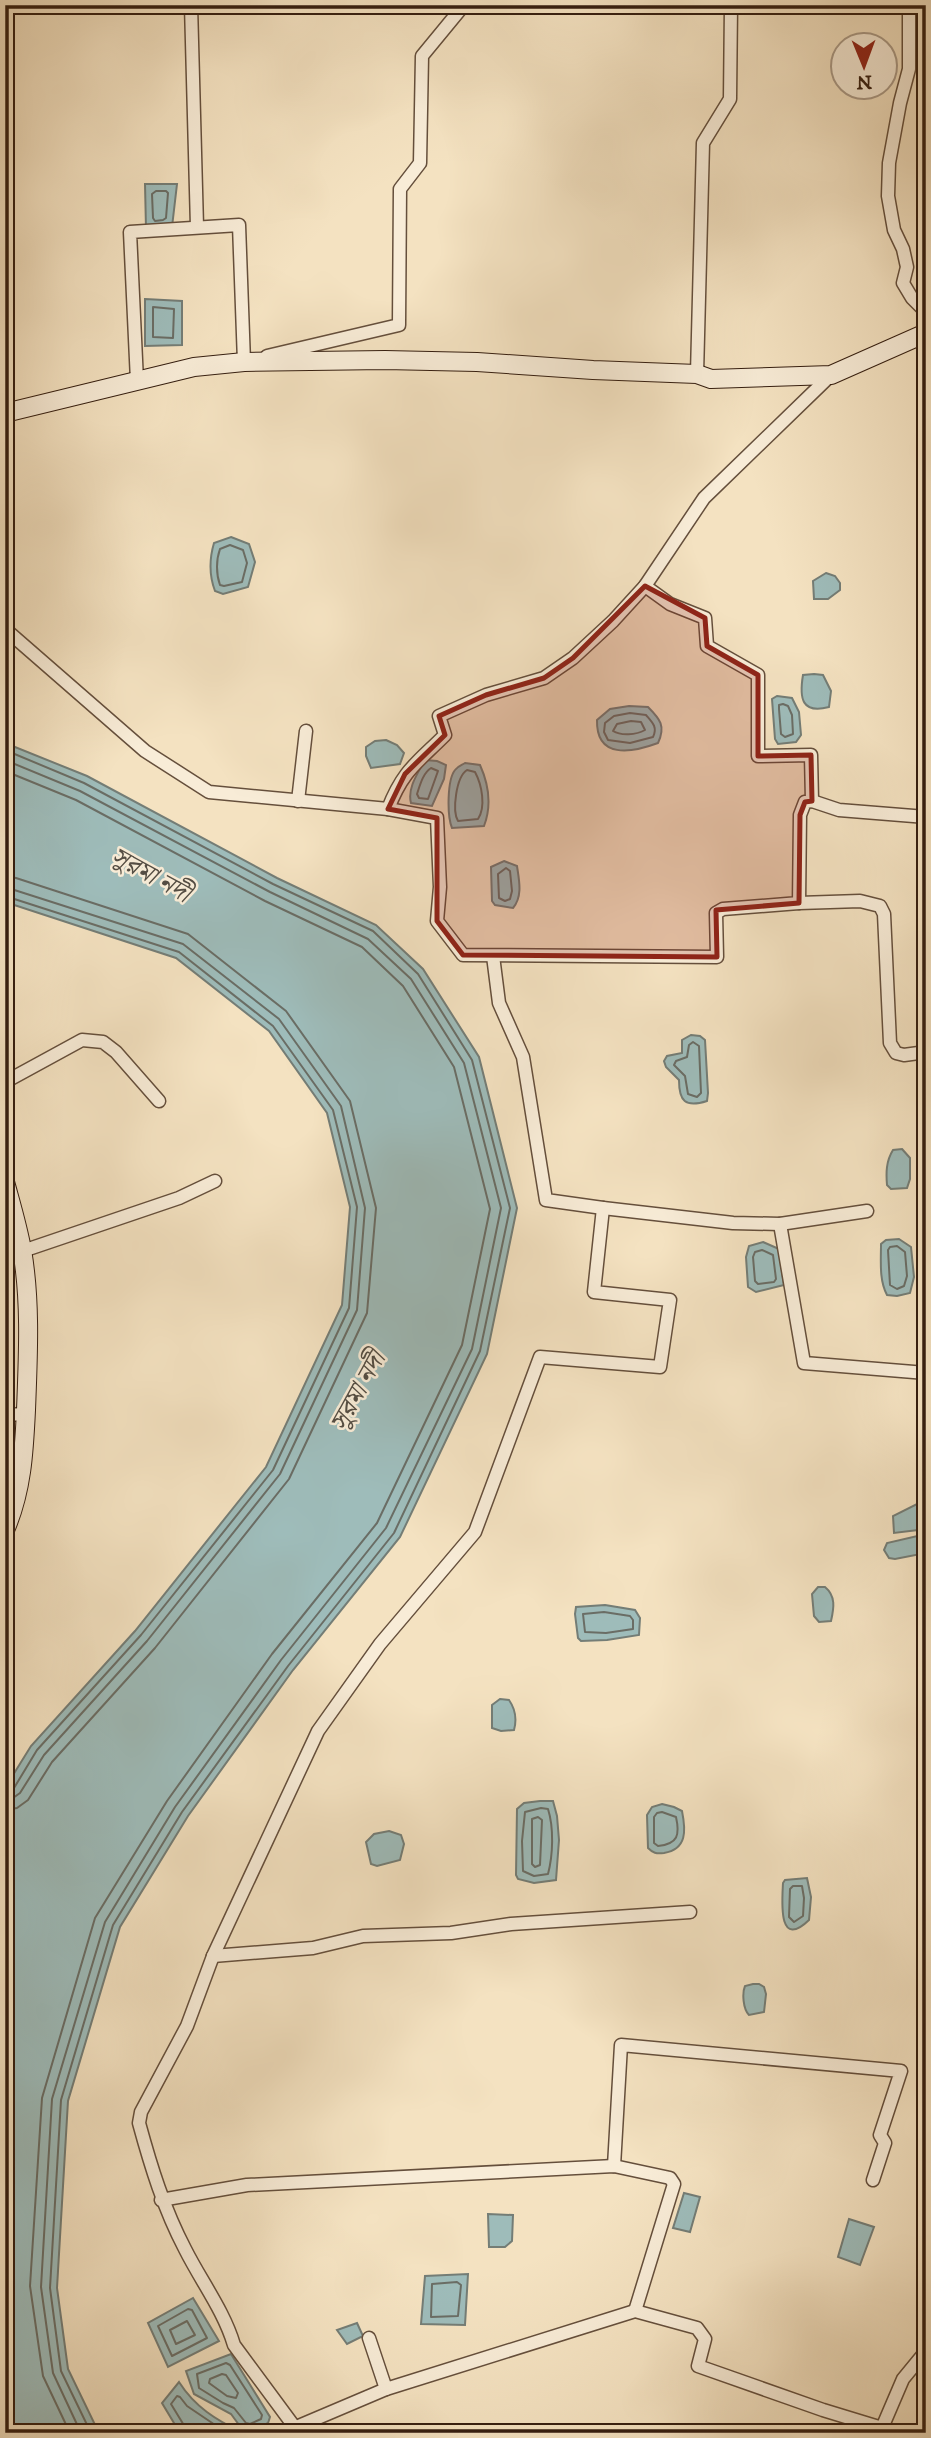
<svg xmlns="http://www.w3.org/2000/svg" width="931" height="2438" font-family="'IM FELL DW Pica','Noto Serif Bengali',serif">
	<style>
		.water { fill: #9ebcba; stroke: #747d76; stroke-width: 2 }
		.lines { fill: none; stroke-linecap: round; stroke-linejoin: round }
		.shore { stroke: #6a6d65; stroke-width: 2 }
		.street-casing { stroke: #654f3c; stroke-width: 15 }
		.secondary-casing { stroke: #351e10; stroke-width: 20 }
		.street { stroke: #f8ecd7; stroke-width: 12 }
		.secondary { stroke: #f8ecd7; stroke-width: 18 }
		.marked { fill: #8f2418; fill-opacity: 0.2; stroke: #8f2418; stroke-width: 5; stroke-linejoin: round }
		.labels { text-anchor: middle; stroke-width: 5; stroke-linejoin: round; paint-order: stroke }
		.water-label { font-size: 26px; font-style: italic; fill: #544d43; stroke: #f8ecd7 }
	</style>
	<rect width="100%" height="100%" fill="#f4e2c1"/>
	<filter id="stains"><feTurbulence type="fractalNoise" baseFrequency=".00286" numOctaves="4"/><feColorMatrix values="0 0 0 0 .2 0 0 0 0 .09 0 0 0 0 .02 0 0 0 .5 -.17"/></filter>
	<radialGradient id="worn" r=".72"><stop offset=".6" stop-color="#630" stop-opacity="0"/><stop offset="1" stop-color="#630" stop-opacity=".3"/></radialGradient>
	<g class="water">
		<path d="M145,184H177L172,227L146,229Z"/>
		<path d="M145,299L182,301V345L145,346Z"/>
		<path d="M231,537L249,544L255,562L248,587L223,594L215,591C209,575 209,560 214,543Z"/>
		<path d="M826,573L835,576L840,583V590L828,599H814L813,581Z"/>
		<path d="M814,674L823,675L831,691L829,707C802,714 799,699 803,675Z"/>
		<path d="M777,696L792,698L799,712L801,735L796,742L778,744L775,739L772,699Z"/>
		<path d="M629,706L648,707C660,719 666,726 658,743C631,753 596,759 597,720L610,709Z"/>
		<path d="M386,740L397,745L404,753L400,764L371,768L366,756V747L375,741Z"/>
		<path d="M5,743L87,776L277,878L376,925L423,969L479,1057L517,1208L487,1354L400,1537L293,1670L188,1816L120,1927L68,2101L57,2288L68,2369L99,2433H5V1788L31,1746L135,1631L266,1467L342,1305L350,1207L327,1113L269,1031L176,958L5,902Z"/>
		<path d="M425,760L437,761L446,765L444,779L432,806L411,803C407,788 418,773 425,760Z"/>
		<path d="M465,763L480,765C489,785 492,805 484,826L452,828C447,816 447,780 455,770C458,766 462,765 465,763Z"/>
		<path d="M504,861L517,866C519,880 523,896 513,908L495,905L492,901L491,867Z"/>
		<path d="M691,1035L700,1036L705,1040L708,1093L707,1101C685,1108 679,1101 679,1080L666,1067L664,1061L667,1056L682,1053V1040Z"/>
		<path d="M902,1149L910,1158V1179L907,1188L891,1189L887,1185C886,1173 886,1161 893,1150Z"/>
		<path d="M899,1239L911,1247L914,1277L910,1293L897,1296L887,1295C879,1280 881,1261 881,1244L886,1240Z"/>
		<path d="M763,1242L779,1249L784,1285L756,1292L748,1287L746,1257L749,1246Z"/>
		<path d="M921,1502H926V1529L894,1533L893,1516Z"/>
		<path d="M926,1534V1553L895,1559L889,1558L884,1550L887,1543Z"/>
		<path d="M818,1587H825C836,1596 834,1608 831,1621L819,1622L814,1616L812,1594Z"/>
		<path d="M605,1605L635,1610L640,1618L639,1635L607,1640L581,1641L578,1638L575,1614L576,1607Z"/>
		<path d="M500,1699L509,1700C516,1710 517,1719 514,1730L501,1731L492,1728V1705Z"/>
		<path d="M540,1801H553L557,1816L559,1840L556,1880L534,1883L518,1879L516,1875L517,1809L524,1803Z"/>
		<path d="M662,1804L674,1807L682,1811C686,1831 687,1849 664,1853C656,1854 653,1853 648,1848L647,1815L652,1807Z"/>
		<path d="M389,1831L401,1835L404,1844L400,1860L377,1866L371,1864L366,1842L374,1834Z"/>
		<path d="M807,1878L811,1897L809,1920C778,1950 782,1902 783,1883L785,1880Z"/>
		<path d="M753,1984H759L764,1987L766,1994L764,2012L749,2015C743,2009 742,1993 745,1986Z"/>
		<path d="M684,2193L700,2197L690,2232L673,2228Z"/>
		<path d="M488,2214L513,2215L512,2241L505,2247H489Z"/>
		<path d="M849,2219L874,2227L860,2265L838,2257Z"/>
		<path d="M468,2274L465,2325L421,2324L425,2276Z"/>
		<path d="M193,2298L219,2341L168,2367L148,2323Z"/>
		<path d="M357,2323L363,2336L347,2344L337,2330Z"/>
		<path d="M231,2354L270,2417L268,2423L251,2432L242,2429L231,2414L194,2394L186,2371Z"/>
		<path d="M179,2382C195,2407 216,2420 243,2433H180L162,2403Z"/>
	</g>
	<g class="lines">
		<g class="shore">
			<path d="M156,191H166L168,193L166,218L163,220L155,221L153,218L152,194Z"/>
			<path d="M153,307L174,309L173,338L153,337Z"/>
			<path d="M230,545L243,550L247,563L242,582L224,586L220,585C216,574 216,560 220,549Z"/>
			<path d="M783,704L788,706L792,715L793,734L785,737L781,734L779,709V705Z"/>
			<path d="M630,713L646,715C652,722 658,727 653,737L630,743L608,740L604,732L605,723L614,716Z"/>
			<path d="M631,721L641,722L645,730C636,735 621,736 613,731L617,724Z"/>
			<path d="M5,750L84,783L273,884L373,931L418,974L472,1060L510,1208L480,1351L394,1533L288,1666L182,1812L113,1925L61,2100L50,2288L61,2371L91,2433"/>
			<path d="M5,760L80,791L270,892L368,939L411,979L464,1063L501,1208L472,1349L386,1528L281,1660L175,1807L105,1922L52,2099L41,2287L53,2373L81,2433"/>
			<path d="M431,768L438,771L428,799L419,798L417,794C420,785 423,773 431,768Z"/>
			<path d="M467,770L475,772C482,785 486,807 478,819L458,821C452,811 456,777 467,770Z"/>
			<path d="M5,771L76,800L265,901L362,947L403,986L454,1067L490,1209L462,1345L377,1523L272,1654L167,1801L95,1918L42,2098L30,2286L43,2376L70,2433"/>
			<path d="M506,868L510,871L512,891L510,899L505,901L499,898L498,874Z"/>
			<path d="M5,876L16,878L188,934L286,1011L350,1101L376,1208L367,1313L289,1479L155,1648L52,1762L28,1800L17,1808L5,1810"/>
			<path d="M5,887L183,944L279,1019L341,1106L365,1208L357,1310L280,1474L147,1641L44,1755L20,1793L13,1798L5,1800"/>
			<path d="M5,896L179,952L273,1026L333,1110L357,1207L349,1308L273,1470L141,1635L37,1750L14,1788L5,1791"/>
			<path d="M693,1042L699,1046L701,1093L697,1097L688,1094L685,1076L674,1065L676,1061L687,1057L689,1045Z"/>
			<path d="M897,1246L905,1252L907,1276L904,1286L897,1289L890,1285L888,1250L890,1247Z"/>
			<path d="M762,1250L773,1255L776,1279L774,1282L758,1284L755,1281L753,1257L755,1252Z"/>
			<path d="M604,1612L630,1616L633,1620V1629L606,1633L585,1632L583,1614Z"/>
			<path d="M541,1808L548,1809C554,1828 553,1855 548,1874L534,1876L523,1871L522,1841L525,1812Z"/>
			<path d="M662,1812L676,1817C680,1835 678,1844 658,1846L654,1843V1817L657,1813Z"/>
			<path d="M538,1817L542,1820L540,1865L535,1867L532,1864V1819Z"/>
			<path d="M793,1886H802L804,1898L803,1916L794,1922L789,1917L790,1889Z"/>
			<path d="M457,2282L461,2285L458,2316L431,2317L432,2284Z"/>
			<path d="M188,2309L192,2310L207,2338L172,2356L158,2326Z"/>
			<path d="M187,2321L195,2335L176,2344L170,2330Z"/>
			<path d="M226,2363L230,2365L262,2415L261,2419L250,2424L246,2423L234,2408L223,2403L199,2388L197,2374Z"/>
			<path d="M222,2374L226,2375L238,2393L236,2398L227,2396L209,2383L210,2379Z"/>
			<path d="M186,2433L185,2427L171,2404L177,2396L180,2397L187,2406L227,2433"/>
		</g>
		<defs>
			<g id="street">
				<path d="M191,5L197,227"/>
				<path d="M909,5V69L900,103L889,163L888,196L894,230L903,249L907,267L903,283L912,298L926,312"/>
				<path d="M267,356L399,325L400,189L420,163L422,56L464,5"/>
				<path d="M697,374L703,143L730,99L731,5"/>
				<path d="M137,381L130,232L239,225L244,362L250,360"/>
				<path d="M5,629L145,751L209,792L388,809L437,818L440,887L437,921L463,955L717,957L716,913L723,909L799,903L800,815L805,802L812,801L811,755L758,756V675L707,646L705,618L670,604L645,586"/>
				<path d="M298,801L306,731"/>
				<path d="M812,801L839,810L926,817"/>
				<path d="M388,809C403,770 417,763 445,735L439,716L486,695L544,678L573,658L613,621L645,586L704,498L831,375"/>
				<path d="M799,903L860,901L880,906L884,914L890,1043L896,1053L904,1055L926,1052"/>
				<path d="M5,1082L82,1040L103,1042L116,1052L159,1101"/>
				<path d="M603,1208L733,1223L780,1224L867,1211"/>
				<path d="M780,1224L804,1363L926,1373"/>
				<path d="M5,1257L179,1198L215,1181"/>
				<path d="M5,1415L25,1414"/>
				<path d="M213,1956L313,1948L363,1936L451,1933L511,1924L690,1912"/>
				<path d="M614,2166L621,2045L901,2071L880,2135L885,2143L873,2180"/>
				<path d="M161,2200L247,2185L614,2166L670,2178L674,2184L635,2311"/>
				<path d="M386,2389L635,2311L697,2328L705,2339L698,2366L823,2410L882,2428V2433"/>
				<path d="M294,2428L386,2389L369,2338"/>
				<path d="M882,2428L903,2379L926,2351"/>
				<path d="M299,2433L234,2345C224,2311 201,2281 185,2249C164,2209 151,2167 139,2123L141,2112L187,2026L213,1956L318,1731L380,1644L475,1532L540,1357L660,1367L670,1300L594,1292L603,1208L546,1200L523,1057L499,1003L493,956"/>
			</g>
			<g id="secondary">
				<path d="M5,413L194,367L244,362L385,360L477,362L593,370L697,374L711,379L831,375L926,333"/>
				<path d="M5,1182C11,1204 18,1227 22,1250C31,1302 28,1357 26,1410C24,1452 22,1491 5,1530"/>
			</g>
		</defs>
		<use href="#street" class="street-casing"/>
		<use href="#secondary" class="secondary-casing"/>
		<use href="#street" class="street"/>
		<use href="#secondary" class="secondary"/>
	</g>
	<path class="marked" d="M645,586L705,618L707,646L758,675V756L811,755L812,801L805,802L800,815L799,903L716,910L717,957L463,955L437,921V818L388,809L405,774L445,735L439,716L486,695L544,678L573,658Z"/>
	<g class="labels">
		<g class="water-label">
			<text transform="translate(151 874) rotate(29)" y="9">সুরমা নদী</text>
			<text transform="translate(357 1391) rotate(-61)" y="9">সুরমা নদী</text>
		</g>
	</g>
	<rect width="931" height="2438" fill="none" stroke="#f4e2c1" stroke-width="28"/>
	<rect x="7" y="7" width="917" height="2424" fill="none" stroke="#351e10" stroke-width="3.5"/>
	<rect x="14" y="14" width="903" height="2410" fill="none" stroke="#351e10" stroke-width="2"/>
	<g transform="translate(864 66) rotate(179)"><circle r="33" fill="#f8ecd7" stroke="#aa9a87" stroke-width="2"/>
	<path d="M0-5L12 26L0 18L-12 26Z" fill="#8f2418"/>
	<text y="-10" font-size="19" font-weight="bold" text-anchor="middle" fill="#351e10">N</text>
	</g>
	<rect width="100%" height="100%" filter="url(#stains)"/>
	<rect width="100%" height="100%" fill="url(#worn)"/>
</svg>
